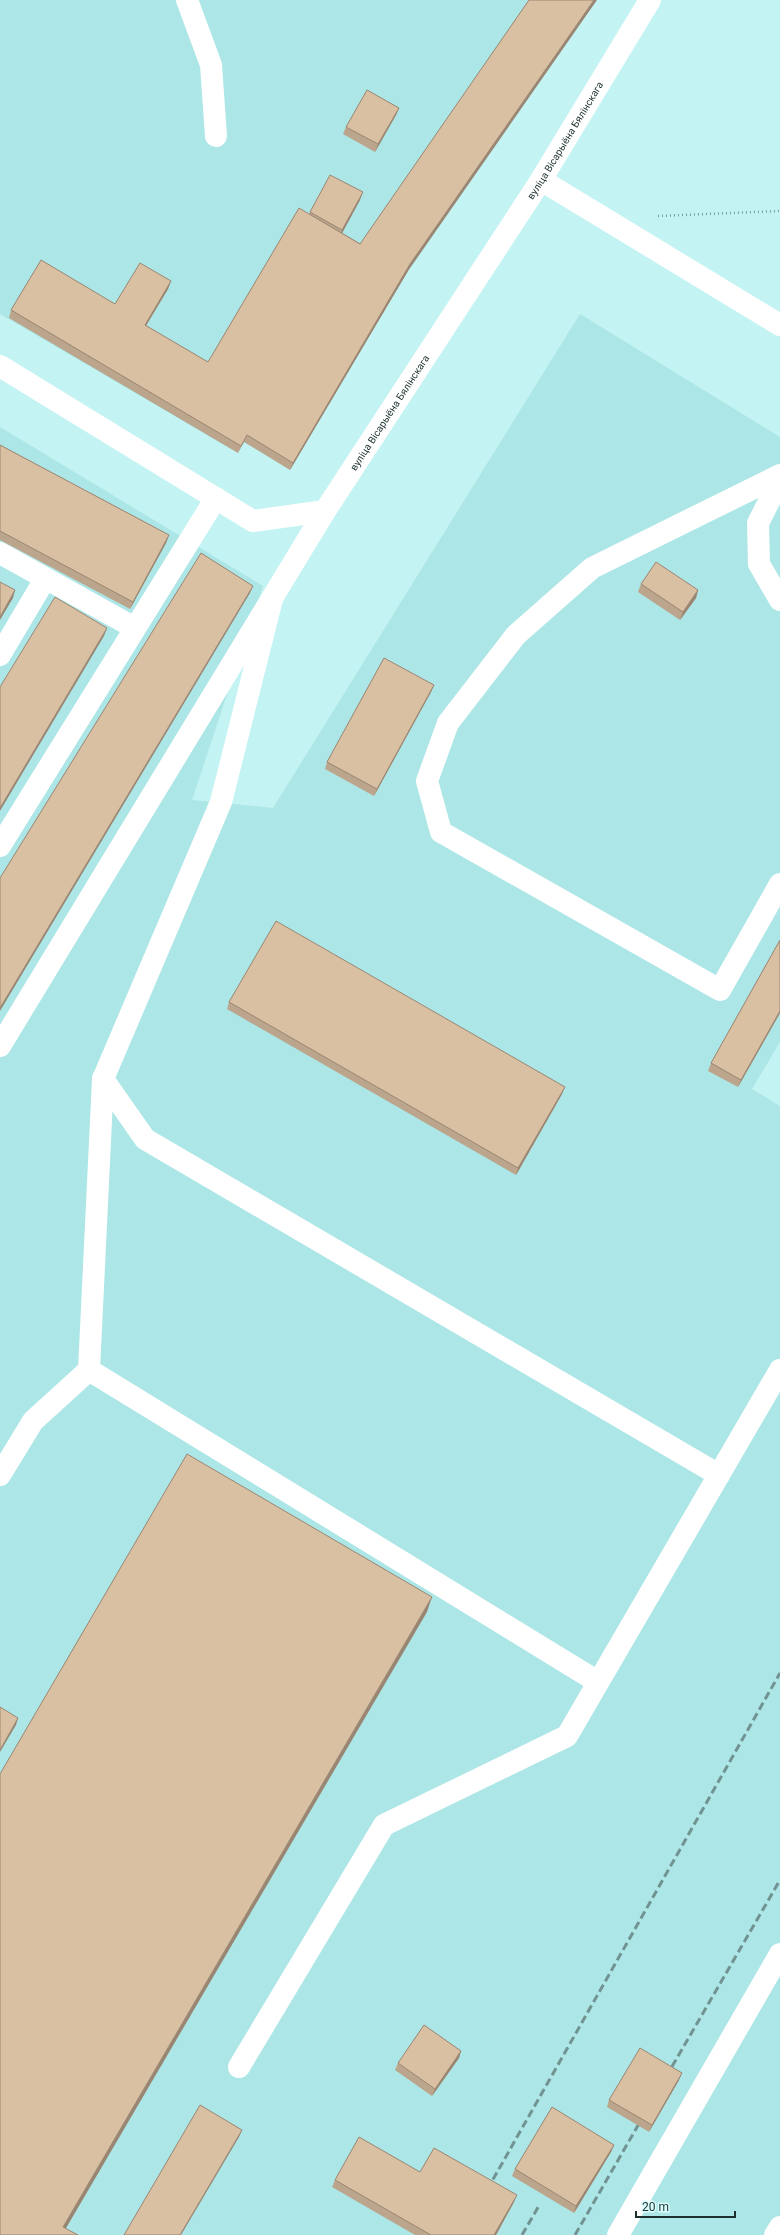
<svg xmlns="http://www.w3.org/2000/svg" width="780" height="2235" font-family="Roboto,sans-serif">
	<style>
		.built { fill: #ade6e6 }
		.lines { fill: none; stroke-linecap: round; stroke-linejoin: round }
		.path { stroke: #7c9f9e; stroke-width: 2.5; stroke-dasharray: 1 3; stroke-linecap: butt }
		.minor { stroke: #fff; stroke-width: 22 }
		.rail { stroke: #719392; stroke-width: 3; stroke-dasharray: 8 4; stroke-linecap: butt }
		.wall { fill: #bba58c }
		.shaded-wall { fill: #998672 }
		.building { fill: #dac0a3; stroke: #998672 }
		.labels { text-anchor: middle; stroke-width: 3.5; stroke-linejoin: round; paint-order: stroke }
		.street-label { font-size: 10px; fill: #1d302f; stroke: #d8fefd }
	</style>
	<rect width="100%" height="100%" fill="#c3f3f2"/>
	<g class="built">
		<path d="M0,0H532L357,251L238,453L0,314Z"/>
		<path d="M580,314L780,437V1042L752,1089L780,1106V2235H0V427L263,586L192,800L273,808Z"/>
	</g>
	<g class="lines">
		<path class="path" d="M658,216L780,211"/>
		<g class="minor">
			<path d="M187,0L211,65L216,136"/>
			<path d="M541,180L780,325"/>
			<path id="s1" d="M0,366L253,521L325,511L541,180L650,0"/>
			<path d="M780,475L592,568L516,635L448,723L427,781L441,832L720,990L780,884"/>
			<path d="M780,480L758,523L759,564L780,600"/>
			<path d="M0,553L135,628"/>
			<path d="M272,599L221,802L103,1079L145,1139L719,1475"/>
			<path d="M0,655L45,579"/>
			<path d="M0,846L216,498"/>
			<path d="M0,1046L325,511"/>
			<path d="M103,1079L89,1370L598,1682"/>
			<path d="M0,1475L33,1421L89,1370"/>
			<path d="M239,2067L384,1825L567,1736L780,1370"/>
			<path d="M618,2235L780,1954"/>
			<path d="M775,2235L780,2227"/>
		</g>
		<g class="rail">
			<path d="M666,2077L780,1880"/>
			<path d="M487,2190L780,1673"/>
			<path d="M522,2235L540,2204"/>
			<path d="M575,2235L644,2115"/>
		</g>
	</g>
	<g class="wall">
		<path d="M399,108L396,115L375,152L343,134L346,127Z"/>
		<path d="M360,200L342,233L408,271L290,470L244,442L238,453L9,318L11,310L115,304L171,281L168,289L146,326L208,362L309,214L310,212Z"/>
		<path d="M0,445L169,535L166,543L130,609L0,540Z"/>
		<path d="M641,584L698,590L696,598L680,620L638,592Z"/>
		<path d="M434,685L431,692L374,796L325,769L327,762Z"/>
		<path d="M780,940V1013L738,1087L708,1071L711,1063Z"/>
		<path d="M229,1002L562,1094L516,1175L227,1009Z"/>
		<path d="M461,2051L459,2058L432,2096L395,2070L398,2063Z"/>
		<path d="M679,2080L649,2132L607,2107L609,2100Z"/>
		<path d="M614,2145L611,2152L574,2213L512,2176L515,2169Z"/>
		<path d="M420,2172L514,2202L496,2235H415L332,2187L335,2180Z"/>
	</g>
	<g class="shaded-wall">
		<path d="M594,0H597L408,271L290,470L293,463L410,264Z"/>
		<path d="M399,108L396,115L375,152L378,144Z"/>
		<path d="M363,192L360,200L340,237L342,230Z"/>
		<path d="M171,281L168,289L142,332L145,325Z"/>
		<path d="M169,535L166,543L130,609L133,602Z"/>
		<path d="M253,586L250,593L0,1011V1008Z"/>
		<path d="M15,590L13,598L0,620V617Z"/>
		<path d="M698,590L696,598L680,620L683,612Z"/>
		<path d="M107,628L104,636L0,811V808Z"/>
		<path d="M434,685L431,692L374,796L377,789Z"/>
		<path d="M780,1011V1013L738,1087L741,1080Z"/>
		<path d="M565,1087L562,1094L516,1175L518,1168Z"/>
		<path d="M432,1597L427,1612L62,2235L63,2227Z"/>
		<path d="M18,1718L16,1725L0,1752V1750Z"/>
		<path d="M461,2051L459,2058L432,2096L435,2089Z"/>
		<path d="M682,2073L679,2080L649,2132L652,2125Z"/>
		<path d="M242,2130L239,2137L181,2235H180Z"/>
		<path d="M614,2145L611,2152L574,2213L576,2206Z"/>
		<path d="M517,2195L514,2202L496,2235H494Z"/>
	</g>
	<g class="building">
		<path d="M529,0H594L410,264L293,463L247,435L241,446L11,310L41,260L115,304L140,263L171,281L145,325L208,362L299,208L360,244Z"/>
		<path d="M367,90L399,108L378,144L346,127Z"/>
		<path d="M330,175L363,192L342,230L310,212Z"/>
		<path d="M0,445L169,535L133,602L0,531Z"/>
		<path d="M201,553L253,586L0,1008V878Z"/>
		<path d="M656,562L698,590L683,612L641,584Z"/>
		<path d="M0,582L15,590L0,617Z"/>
		<path d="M55,597L107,628L0,808V687Z"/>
		<path d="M384,658L434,685L377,789L327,762Z"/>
		<path d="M276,921L565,1087L518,1168L229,1002Z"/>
		<path d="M780,940V1011L741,1080L711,1063Z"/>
		<path d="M187,1454L432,1597L63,2227L78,2235H0V1774Z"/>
		<path d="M0,1707L18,1718L0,1750Z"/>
		<path d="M424,2025L461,2051L435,2089L398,2063Z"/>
		<path d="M640,2048L682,2073L652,2125L609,2100Z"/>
		<path d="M200,2105L242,2130L180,2235H124Z"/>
		<path d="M552,2107L614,2145L576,2206L515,2169Z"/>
		<path d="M359,2137L420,2172L434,2148L517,2195L494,2235H431L335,2180Z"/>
	</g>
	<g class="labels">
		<g class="street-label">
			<text dy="4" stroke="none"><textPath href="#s1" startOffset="811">вуліца Вісарыёна Бялінскага</textPath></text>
			<text dy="4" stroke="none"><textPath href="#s1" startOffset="487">вуліца Вісарыёна Бялінскага</textPath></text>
		</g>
	</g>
	<path d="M636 2211v6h99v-6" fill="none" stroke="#1d302f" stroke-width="2"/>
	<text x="642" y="2211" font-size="12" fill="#1d302f" stroke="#d8fefd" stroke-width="3" paint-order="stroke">20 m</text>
</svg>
